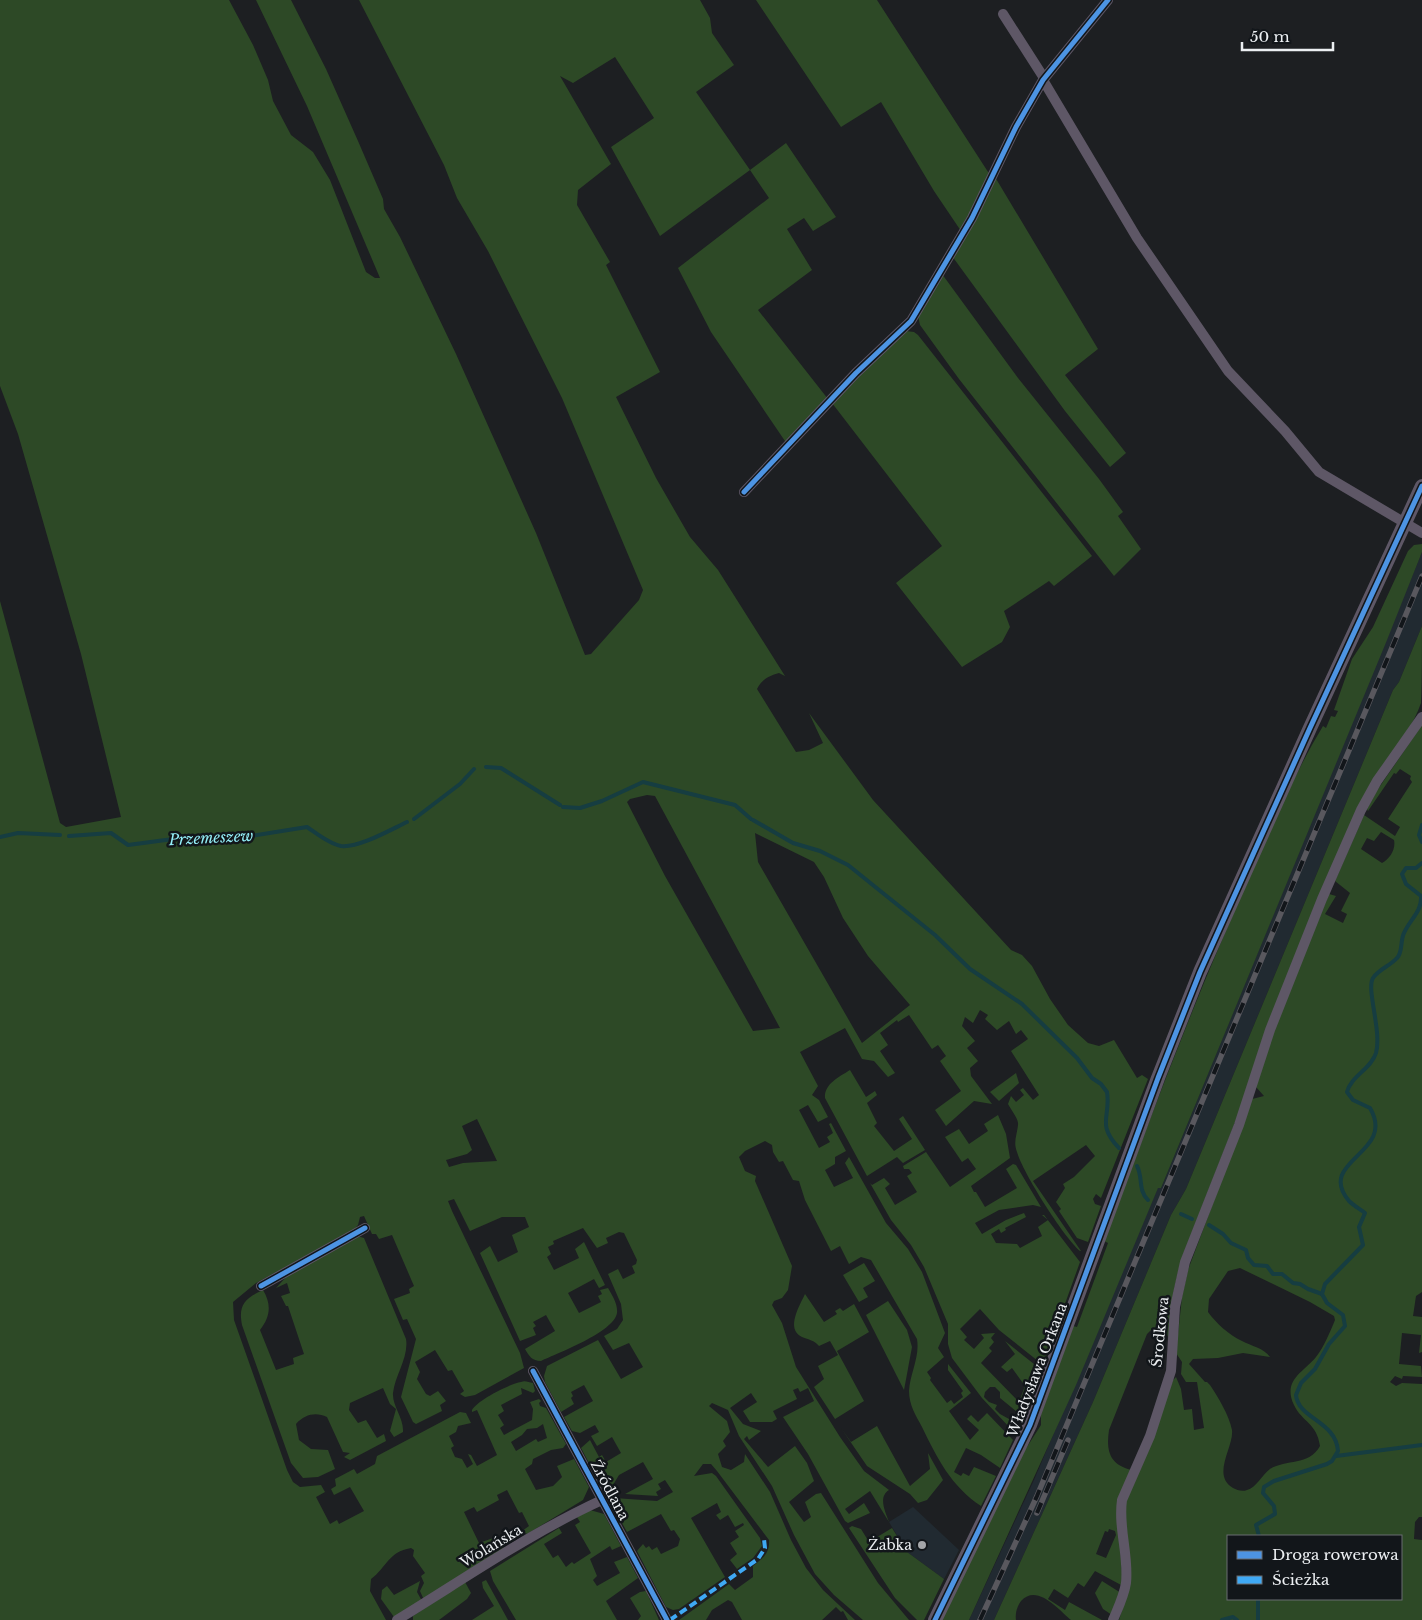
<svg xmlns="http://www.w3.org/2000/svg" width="1422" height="1620" font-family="'Libre Baskerville',serif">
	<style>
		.built { fill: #212a31 }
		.green { fill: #2d4926; fill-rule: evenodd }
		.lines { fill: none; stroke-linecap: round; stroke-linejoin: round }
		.stream { stroke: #163d41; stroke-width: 4 }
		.minor { stroke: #5e5766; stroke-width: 10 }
		.tertiary { stroke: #5e5766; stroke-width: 14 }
		.rail-casing { stroke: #59585e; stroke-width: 5.5 }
		.rail { stroke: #12161a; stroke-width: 4; stroke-dasharray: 11; stroke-linecap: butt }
		.quiet { stroke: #3fa9f5; stroke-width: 4; stroke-dasharray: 8 4; stroke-linecap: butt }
		.cycleway-casing { stroke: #12161a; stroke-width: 8 }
		.cycleway { stroke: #4d94e3; stroke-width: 5 }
		.poi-dot { fill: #a4a6a9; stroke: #12161a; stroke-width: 2 }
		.labels { text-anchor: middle; stroke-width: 5; stroke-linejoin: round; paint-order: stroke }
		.street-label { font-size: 14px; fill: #eceff2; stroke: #12161a }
		.poi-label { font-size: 14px; fill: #eceff2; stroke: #12161a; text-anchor: end }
		.water-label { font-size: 15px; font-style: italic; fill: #95f1fa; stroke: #12161a }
	</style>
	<rect width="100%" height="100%" fill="#1d1f22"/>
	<g class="built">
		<path d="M1422,552V626L1399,682L1393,690L1186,1189L1171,1215L1093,1402L994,1620H969L1034,1480L1158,1187L1161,1188Z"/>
		<path d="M913,1507L959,1550L944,1579L907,1552L889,1522Z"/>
	</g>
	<g class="green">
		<path d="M0,0H229L253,45L268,80L273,101L291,135L313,152L330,180L366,272L375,278H380L307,106L256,0H291L326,69L358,141L383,199L384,209L400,237L456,354L536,533L585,655L591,654L639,600L643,590L562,398L488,251L457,198L444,165L359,0H700L710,18L712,33L734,65L696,92L750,170L786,143L836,217L813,231L804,218L787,229L812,270L758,310L828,399L787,444L711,332L678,268L769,198L750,170L660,236L611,147L654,118L615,57L573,83L560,76L611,164L578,190L577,205L610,262L606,265L660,372L616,397L656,478L690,537L718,570L785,676L779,673C769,676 762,679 757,689L796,752L809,750L823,743L809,713L873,800L1011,950L1022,955L1032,966L1050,999L1068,1025L1088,1043L1099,1046L1114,1040L1137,1078L1142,1075L1148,1079L1101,1198L1096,1194L1093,1199L1095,1204L1101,1206L1088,1242L1077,1238L1059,1211L1061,1209L1056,1202L1065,1188L1063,1184L1074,1177L1095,1156L1086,1145L1033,1181L1081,1251H1080C1063,1236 1023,1173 1017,1152C1013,1142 1017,1135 1018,1125C1019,1119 1011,1110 1008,1104L1011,1096L1016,1102L1024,1095L1020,1090L1023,1088L1033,1100L1039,1095L1011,1051L1028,1039L1021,1030L1016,1034L1009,1021L997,1030L985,1019L988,1015L980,1010L973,1023L965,1017L962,1026L975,1041L967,1048L978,1061L970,1068L971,1076L992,1104L974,1101L946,1126L935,1110L961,1091L940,1061L946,1056L938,1045L932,1049L909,1015L898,1022L897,1020L880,1033L888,1045L880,1051L895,1073L888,1077L874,1061L862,1059L845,1028L800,1052L818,1086L812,1095L819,1100L828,1117L818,1122L808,1105L799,1110L819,1148L830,1142L827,1137L833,1133L829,1124L831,1123L846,1151L835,1157V1164L825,1170L834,1187L853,1178L845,1163L849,1157L886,1223L908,1249L922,1272L945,1333L938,1348L944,1357L927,1372L931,1378L930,1380L947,1403L951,1400L954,1404L963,1397L961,1393L963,1391L948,1370V1364L971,1393L949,1411L970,1440L979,1430L967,1419L971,1415L978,1422L987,1413L1013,1440L1000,1468L981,1455L966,1448L954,1472L961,1476L963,1473L969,1476L974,1467L996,1476L981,1506C951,1486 937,1458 922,1427C916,1416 909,1405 909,1391C910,1373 920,1357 917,1339L871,1260L861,1257L849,1264L840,1246L831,1251L805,1200L799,1181L793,1180L783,1161L779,1162L773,1152L772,1145L765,1141L745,1151L739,1157L745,1171L756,1176L755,1181L792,1266L788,1290L782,1298L774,1301L772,1305L782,1323L796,1367L840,1437L864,1471L889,1490C878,1497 885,1511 889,1522L870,1491L845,1509L849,1514L864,1503L870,1513L848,1523L845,1521L808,1454L783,1417L814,1401L808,1388L800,1392L798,1388L793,1390L797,1399L773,1411L777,1419L772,1422H750L743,1411L757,1402L751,1393L730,1408L743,1424L761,1431L749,1440L747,1436L744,1439L768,1467L795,1446L807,1463L814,1481L789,1502L804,1522L811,1517L805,1502L816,1494L821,1493L878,1583L909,1620H863L834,1595L815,1574L794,1535L772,1486L739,1436L728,1410L712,1403L709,1406L727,1421L730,1432L723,1441L726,1446L718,1454L722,1467L731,1470L744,1462L745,1454L770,1492L791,1540L806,1568L823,1590L855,1620H848L843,1611L841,1612L836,1607L822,1620H742L732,1602L728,1600L712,1610L706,1620H679L729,1584L735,1590L753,1577V1566C763,1558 770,1553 769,1540L717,1471L711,1464H703L694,1476L712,1473L716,1476L760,1538L762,1546L753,1558L737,1569L730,1560L737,1554L730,1543L739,1537L735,1531L744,1525L743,1523L735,1527L728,1515L720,1520L716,1515L721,1512L717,1503L691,1518L725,1577L679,1609L673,1610L666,1607L637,1551L643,1544L646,1548L649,1546L652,1550L657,1547L661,1554L678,1546L680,1539L674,1530L671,1531L661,1514L627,1532L611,1503L614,1498L657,1501L673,1492L665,1480L658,1484L661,1489L656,1492L658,1496L625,1494L653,1479L643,1462L619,1475L610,1490L604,1491L581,1448L590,1440L599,1457L602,1455L606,1462L621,1453L612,1437L597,1446L591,1436L599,1432L595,1425L580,1433L572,1431L564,1417L593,1401L584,1385L571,1392L573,1396L571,1398L574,1404L561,1412L545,1382L544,1376L547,1366L598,1340L621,1379L643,1367L629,1343L613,1350L604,1336L617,1329L623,1320L621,1304L608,1274L618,1269L623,1279L635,1273L632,1266L636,1264L637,1260L624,1233L619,1232L606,1238L608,1243L597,1248L583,1228L553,1241L554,1244L548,1247L551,1254L547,1257L554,1270L579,1258L575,1249L584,1242L605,1285L599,1288L594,1279L568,1293L579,1313L601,1302L598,1296L602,1294L600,1290L608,1288C612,1295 618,1304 617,1313C614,1332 558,1353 541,1361C532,1361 529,1356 525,1349L555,1331L546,1315L533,1322L536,1326L533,1328L536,1335L520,1341L480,1253L490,1246L498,1262L518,1252L512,1235L529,1227L525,1217H502L470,1231L454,1199L448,1201L452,1211L520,1353L524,1368L475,1395L465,1397L460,1394L464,1391L452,1370L448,1371L435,1350L415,1362L420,1372L417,1379L426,1394L430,1396L438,1391L446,1401L440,1405L442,1411L416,1424L413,1422L401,1397L416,1339L407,1319L403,1320L394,1299L410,1293L409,1289L414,1286L392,1235L379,1239L376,1234H372L364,1216L360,1217L358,1225L353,1231L256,1283L233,1302L234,1320L287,1470L293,1482L300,1487L321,1485L325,1492L316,1497L330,1524L337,1520L339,1524L364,1511L350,1487L334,1495L331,1489L336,1486L335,1479L354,1469L357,1474L375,1464L377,1456L460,1412L466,1413L471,1423L458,1426L456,1432L449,1436L454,1446L451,1448L455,1457L462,1459L467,1468L473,1464L468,1454L471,1455L477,1466L497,1455L477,1410L472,1412V1410C478,1400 509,1384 521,1382C525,1380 528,1382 533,1383L535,1391L533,1393L521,1388L522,1394L501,1405L504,1411L498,1415L504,1425L500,1428L504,1435L532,1420L533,1409L530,1402L539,1399L541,1401L539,1403L540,1406L546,1408L566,1444L563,1448L551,1450L533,1459L532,1464L525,1469L536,1490L553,1486L562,1477L557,1466L574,1459L589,1487L583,1500L527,1534L522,1531L529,1526L522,1512L519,1513L507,1490L497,1495L499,1500L477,1512L474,1507L464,1512L479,1543L496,1537L504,1548L424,1600L420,1591L424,1583L421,1576L425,1573L413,1556L414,1550L411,1548C388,1552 387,1567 371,1579L370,1591L386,1620H0V601L60,823L66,827L121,817L81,654L18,434L0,386ZM647,795L655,796L780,1028L753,1031L665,876L627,802L630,799ZM755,833L814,862L824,877L843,918L868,956L910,1005L862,1043L758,862ZM477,1119L497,1161L463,1163L449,1167L446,1160L467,1154L472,1150L462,1126ZM543,1424L547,1438L538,1442L536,1439L516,1451L511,1442L522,1435L527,1429L537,1428Z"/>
		<path d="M756,0H877L990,175L961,231L934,191L881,102L841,127Z"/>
		<path d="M995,177L1098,349L1065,375L1126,453L1110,467L1065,411L952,256Z"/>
		<path d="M942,274L1018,378L1099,479L1123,512L1118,516L1141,549L1114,576L959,379L920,325L918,316Z"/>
		<path d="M906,331L914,332L918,335L1092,556L1054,586L1049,581L1004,611L1010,627L1002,642L962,667L896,583L942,546L832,403Z"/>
		<path d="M1422,544V552L1387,640L1161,1188H1158L1076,1385L969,1620H941L1025,1450L1041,1425V1414L1073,1326L1077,1327L1108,1243L1104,1241C1150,1118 1196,996 1250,876C1273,825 1294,774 1323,726L1326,728L1331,716L1335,717L1338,711L1334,710L1352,659L1373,627L1408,551L1414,545Z"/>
		<path d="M1422,626C1422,642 1422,691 1421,703C1409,738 1376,771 1359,806L1183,1255C1174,1284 1169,1311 1170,1342L1167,1334L1158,1328L1152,1329L1147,1334L1109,1430C1106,1450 1109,1465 1132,1470L1119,1532L1123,1586L1095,1571L1084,1587L1078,1583L1068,1598L1054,1589L1048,1599L1065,1610L1069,1602L1102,1620H1071C1059,1610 1037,1583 1021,1601C1017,1606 1015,1614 1016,1620H994L1093,1402L1171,1215L1186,1189L1393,690L1399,682ZM1109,1529L1115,1531L1116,1535L1106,1558L1096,1554L1105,1531L1108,1532Z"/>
		<path d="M1422,725V1292L1416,1296L1413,1316L1422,1317V1352L1419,1353L1421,1335L1402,1333L1399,1364L1421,1366L1422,1377L1403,1376L1402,1379L1395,1376L1390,1382L1396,1386L1402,1383L1422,1384V1517H1419L1415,1522L1414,1539L1422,1540V1620H1119L1123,1607L1124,1506L1173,1380L1176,1377L1181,1389L1184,1410L1192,1409L1194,1430L1204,1428L1197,1382H1186L1181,1374L1182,1362L1176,1353L1182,1297L1188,1270L1252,1099L1264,1096L1256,1087L1277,1020L1329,894L1336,896L1325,914L1343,923L1347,914L1341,911L1350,893L1335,881L1364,815L1395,836L1400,827L1388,819L1412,782L1410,779L1411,776L1400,769L1396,774L1394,773L1368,811L1367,809L1376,792ZM1381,832L1394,840C1396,849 1390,859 1382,863L1361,849L1367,838L1374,841ZM1240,1268L1310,1302L1334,1316L1335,1320C1330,1332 1324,1347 1316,1357C1304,1372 1282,1380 1294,1405C1302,1422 1317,1423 1320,1446C1309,1466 1286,1459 1270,1469C1262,1475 1256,1488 1247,1490C1242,1492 1237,1490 1233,1488C1211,1475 1234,1447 1232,1430C1229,1415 1218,1397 1210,1385L1207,1382H1205L1189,1364L1193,1359L1218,1358L1243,1353L1270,1357C1264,1348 1251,1346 1242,1341C1229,1335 1216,1323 1208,1312L1209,1299L1228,1271ZM1228,1536H1401V1599H1228Z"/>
		<path d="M850,1070L866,1097L875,1091L877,1095L867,1103L877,1123L874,1126L894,1151L912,1139L899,1119L903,1116L925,1150L903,1163L897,1157L867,1176L825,1098C824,1084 839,1077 850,1070Z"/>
		<path d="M1016,1073L1019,1083L999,1101L990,1092Z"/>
		<path d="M998,1115L1006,1134L1010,1158L971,1186L974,1192H976L985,1207L1017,1188L1006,1169L1013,1164L1016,1165L1041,1207L1033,1205L999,1210L975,1223L982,1234L1006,1220L1024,1213L1026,1217L1005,1228L1006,1230L1001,1233L999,1229L991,1234L996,1243L1017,1244L1020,1248L1042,1236L1038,1227L1048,1220L1042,1215H1044L1080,1262L1043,1365L999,1330L980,1309L960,1329L967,1337L964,1340L974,1349L984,1338L981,1334L995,1333L991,1338L994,1342L989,1348L992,1351L981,1363L1019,1402L1025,1386L1012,1368L1007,1372L1001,1367L1015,1354L1005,1341L1039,1368L1041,1372L1030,1399H1027L1023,1417L1000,1398V1392L995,1387H990L985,1392L984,1397L989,1402L997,1405L995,1409L1000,1414L1020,1425L1017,1430L1010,1428L982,1398L952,1358L948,1344V1324L924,1267L911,1245L891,1220L870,1183L872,1185L884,1178L890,1184L885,1188L895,1205L917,1192L907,1176L912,1173L909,1169H904L903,1166L926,1152L950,1187L976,1169L968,1158L962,1162L945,1137L959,1129L969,1144L988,1131L984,1124Z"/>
		<path d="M357,1236L364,1238L406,1339C409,1357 395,1375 393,1393C392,1406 404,1418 403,1432L394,1437L390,1431L396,1409L390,1404L383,1388L350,1403L349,1410L358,1423L366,1420L377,1438L384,1434L386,1441L350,1460L344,1457L350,1453L343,1452L327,1417C316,1412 305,1414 296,1424L299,1440L311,1449L328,1450L335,1469L318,1477L303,1478L291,1463L242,1325C238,1305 245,1298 263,1290C272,1305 270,1317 260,1330L276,1370L294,1364L293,1358L304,1354L288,1306H286L281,1296L290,1293L287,1283L276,1288L288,1275Z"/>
		<path d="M864,1263L875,1281L863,1288L868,1297L859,1302L843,1275Z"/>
		<path d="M805,1294L824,1322L837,1314L835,1311L840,1308L843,1311L854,1304L869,1332L837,1351L864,1401L835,1419L814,1387L824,1379L818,1366L838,1355L830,1341L819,1346C814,1340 809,1340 802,1337C785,1329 800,1305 805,1294Z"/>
		<path d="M888,1301L907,1330L912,1347L904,1390L866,1315Z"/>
		<path d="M877,1426L910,1486L930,1469L928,1453L943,1480L927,1500L918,1503L910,1494L867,1466L841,1428L851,1442Z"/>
		<path d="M590,1510L604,1514L621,1546L612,1550L610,1546L590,1559L597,1576L593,1580L597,1586L620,1573L614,1562L627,1557L638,1578L606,1601L617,1620H516L493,1581L490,1571L559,1528L562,1533L544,1544L553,1558L558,1555L566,1567L572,1562L574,1564L591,1553L575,1525L580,1522L577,1517Z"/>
		<path d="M852,1526L861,1529L869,1542L892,1528L907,1552L944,1579L924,1620H917L895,1598L849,1528Z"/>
		<path d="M486,1580L508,1620H472L494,1606L483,1588L482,1582Z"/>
		<path d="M420,1581L417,1592L422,1601L394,1617L381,1599L382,1590L387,1586L394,1595Z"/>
		<path d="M1102,1581L1121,1593L1112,1615L1103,1609L1095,1593Z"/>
		<path d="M465,1582L471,1593L467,1599L439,1620H413V1616Z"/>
		<path d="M646,1591L659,1620H638L641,1616L630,1598L640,1592Z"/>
	</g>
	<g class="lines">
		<g class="stream">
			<path d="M486,767L501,768L560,805"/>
			<path d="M563,807L580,808L602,801L643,782L735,805L751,819"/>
			<path d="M414,819L460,784L474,769"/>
			<path d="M753,820L793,843L820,851L848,865L935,935L970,969L1022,1004L1077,1058L1092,1078L1101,1084L1107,1092C1111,1117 1096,1124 1119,1148"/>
			<path d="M1422,825L1419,835L1422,842"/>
			<path d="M69,836L111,833L128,845L196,836L245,837L307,827C316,833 329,844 341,846C359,848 390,830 407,822"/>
			<path d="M0,837L18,833L60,835"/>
			<path d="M1137,1166C1143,1177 1138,1191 1148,1200"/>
			<path d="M1181,1214L1192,1219"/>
			<path d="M1209,1225L1223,1234L1231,1243L1246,1250L1248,1258L1254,1265L1267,1266L1273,1274H1282L1293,1283L1300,1284L1308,1289L1322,1294"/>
			<path d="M1336,1456L1422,1445"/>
			<path d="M1259,1536L1256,1525L1275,1514L1274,1506L1263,1493L1264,1487L1274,1481L1327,1464L1332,1461L1338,1451C1336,1421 1298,1419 1296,1395L1301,1383L1315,1369L1329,1344L1345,1326L1343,1315L1327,1303L1322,1294L1325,1284L1363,1245L1359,1227L1365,1213C1360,1209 1354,1206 1349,1201C1315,1160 1397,1154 1370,1108L1353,1100L1347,1092C1351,1076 1371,1069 1376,1053C1382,1031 1366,989 1373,978C1379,969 1390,966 1397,958C1403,952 1400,941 1404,933C1410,919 1422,912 1421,896L1406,884L1402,874L1406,868H1416L1422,863"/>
			<path d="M1258,1599V1620"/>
			<path d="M1222,1620L1233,1617L1237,1620"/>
		</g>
		<g class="minor">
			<path d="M1003,14L1044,78"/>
			<path d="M1043,80L1137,238L1228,371L1285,431L1319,472L1422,533"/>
			<path d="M744,492L856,373L911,321L972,218L1016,127L1043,80L1108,0"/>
			<path d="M261,1286L365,1228"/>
			<path d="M533,1371L667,1620"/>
			<path d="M397,1620C464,1579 530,1533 602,1500"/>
			<path d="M1113,1620C1118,1608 1124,1596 1126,1583C1129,1555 1118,1528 1122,1500L1150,1436L1171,1371L1175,1307L1185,1262L1239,1125L1270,1030L1322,899L1361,810L1377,781L1422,717"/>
		</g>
		<path class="tertiary" d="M935,1620L1030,1425L1158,1078L1200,972L1310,728L1422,486"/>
		<defs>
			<g id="rail">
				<path d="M1037,1513L1068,1440"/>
				<path d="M980,1620L1037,1496L1422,576"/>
			</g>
		</defs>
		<use href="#rail" class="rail-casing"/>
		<use href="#rail" class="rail"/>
		<path class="quiet" d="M670,1620L758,1559L765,1548L764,1539"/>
		<defs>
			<g id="cycleway">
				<path d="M744,492L856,373L911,321L972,218L1016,127L1043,80L1108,0"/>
				<path d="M261,1286L365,1228"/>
				<path d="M533,1371L667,1620"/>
				<path d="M935,1620L1030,1425L1158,1078L1200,972L1310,728L1422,486"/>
			</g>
		</defs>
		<use href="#cycleway" class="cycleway-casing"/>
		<use href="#cycleway" class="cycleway"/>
	</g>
	<circle class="poi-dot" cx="922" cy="1545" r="5"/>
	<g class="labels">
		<g class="street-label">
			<text transform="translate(1160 1332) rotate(-84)" y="5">Środkowa</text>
			<text transform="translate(1037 1370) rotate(-69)" y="5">Władysława Orkana</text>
			<text transform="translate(610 1490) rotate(62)" y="5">Źródlana</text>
			<text transform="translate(491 1546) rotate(-31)" y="5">Wolańska</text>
		</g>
		<g class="poi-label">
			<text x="912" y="1550">Żabka</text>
		</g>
		<g class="water-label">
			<text transform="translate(211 838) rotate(-3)" y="5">Przemeszew</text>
		</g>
	</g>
	<rect x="1227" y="1535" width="175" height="65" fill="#12161a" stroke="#696d70"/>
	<rect x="1237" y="1551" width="25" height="8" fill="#4d94e3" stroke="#696d70"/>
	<text x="1272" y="1560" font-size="15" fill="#eceff2">Droga rowerowa</text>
	<rect x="1237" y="1576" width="25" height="8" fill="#3fa9f5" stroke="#696d70"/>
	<text x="1272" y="1585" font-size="15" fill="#eceff2">Ścieżka</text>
	<path d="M1242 42v8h91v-8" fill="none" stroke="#eceff2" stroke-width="2.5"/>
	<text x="1250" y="42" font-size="15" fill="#eceff2" stroke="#12161a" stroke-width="4" paint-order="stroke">50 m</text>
</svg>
